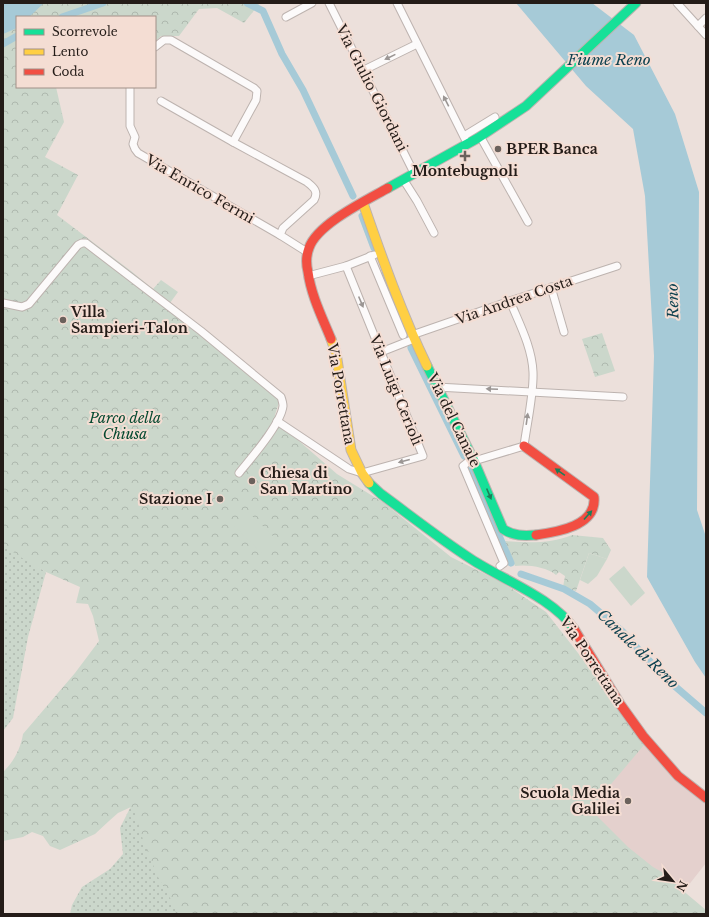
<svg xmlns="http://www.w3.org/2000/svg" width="709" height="917" font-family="'Libre Baskerville',serif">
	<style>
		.education { fill: #e4d0cd }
		.grass { fill: url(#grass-dots) }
		.park { fill: url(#park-crowns) }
		.garden { fill: #cbd7cb }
		.water { fill: #a6cad7 }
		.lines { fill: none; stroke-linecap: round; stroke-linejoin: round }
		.canal { stroke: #a6cad7; stroke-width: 7 }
		.street-casing { stroke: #bdb3af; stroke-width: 9 }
		.fast-casing { stroke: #bdb3af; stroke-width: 11 }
		.slow-casing { stroke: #bdb3af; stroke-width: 11 }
		.jam-casing { stroke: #bdb3af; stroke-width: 11 }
		.street { stroke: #fcfafa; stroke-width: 7 }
		.fast { stroke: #16e098; stroke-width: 9 }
		.slow { stroke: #ffcf43; stroke-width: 9 }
		.jam { stroke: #f24e42; stroke-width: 9 }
		.oneway { fill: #9b9694 }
		.oneway2 { fill: #1d7e58 }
		.poi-dot { fill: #6a615c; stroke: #f4ddd3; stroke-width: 1.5 }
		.labels { text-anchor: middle; stroke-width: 4; stroke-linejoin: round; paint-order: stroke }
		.street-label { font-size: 14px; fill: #241c18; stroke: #f4ddd3 }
		.poi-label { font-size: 14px; font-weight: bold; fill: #241c18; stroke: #f4ddd3; text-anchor: start }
		.park-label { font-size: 14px; font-style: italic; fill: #054930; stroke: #f4ddd3 }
		.water-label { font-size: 15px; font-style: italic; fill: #0e4250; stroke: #f4ddd3 }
	</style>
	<defs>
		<pattern id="grass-dots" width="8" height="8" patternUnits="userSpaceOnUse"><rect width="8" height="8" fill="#cbd7cb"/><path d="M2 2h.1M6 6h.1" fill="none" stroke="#aeb8ae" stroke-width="1.8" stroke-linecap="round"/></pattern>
		<pattern id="park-crowns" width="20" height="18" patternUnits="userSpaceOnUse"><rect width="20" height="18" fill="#cbd7cb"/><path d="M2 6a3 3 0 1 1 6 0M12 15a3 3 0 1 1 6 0" fill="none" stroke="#aeb8ae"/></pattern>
	</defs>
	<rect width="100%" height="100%" fill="#ece0db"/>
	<path class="education" d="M623,709L678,776L706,798V863L680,896L548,805Z"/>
	<g class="grass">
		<path d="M3,544L46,572L28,637L13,718L3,731Z"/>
		<path d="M131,806L335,914H70L72,905L82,887L110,869L123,854L120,828Z"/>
	</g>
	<g class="park">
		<path d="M3,3H260L244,23L217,8L199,9L179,36H161L155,42V17H17V87H56L64,122L45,157L78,175L57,215L131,271L153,289L161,280L178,292L170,303L280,399L275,415L276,421L337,474L384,503L451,557L503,583L546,612L585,662L644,745L590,809L628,847L653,867L669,876L681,889L706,910V914H176L174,905L158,877L143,840L136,815L131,807L118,813L109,821L95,834L60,850L50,846L43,836L32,832L23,837L3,841V772C13,763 21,748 23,734L75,673L99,641L93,616L88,604L76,603L80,587L46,572L17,555L3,544Z"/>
		<path d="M602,333L615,371L595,377L582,339Z"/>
		<path d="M572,535L603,538L611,550L607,559L589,553L576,591L563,587L565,576L559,572L556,575C548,567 526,564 515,566L505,541C528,543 550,544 572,535Z"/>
	</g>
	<g class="garden">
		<path d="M248,512L276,539L262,553L234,526Z"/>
		<path d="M589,553L607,559L597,576L588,584L580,580Z"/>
		<path d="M624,566L645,593L631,606L609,579Z"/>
	</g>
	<g class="water">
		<path d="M3,3H44L29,17H17V28L3,34Z"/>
		<path d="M516,3H592L634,35L675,114L699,192L697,510L706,537V678L695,662L647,577L654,356L645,196L633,129L586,86Z"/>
	</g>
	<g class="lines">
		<g class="canal">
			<path d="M247,3L263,11L282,54L303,90L353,196"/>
			<path d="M62,17L103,3"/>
			<path d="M3,44L17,36"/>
			<path d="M362,216L374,248"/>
			<path d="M384,275L407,337"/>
			<path d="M411,348L464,456"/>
			<path d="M470,469L511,563"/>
			<path d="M521,574L564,589L590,604L623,632L639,650L670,682L706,713"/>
		</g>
		<defs>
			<g id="street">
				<path d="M329,3L414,173"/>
				<path d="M397,3L467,143"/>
				<path d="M677,3L706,35"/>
				<path d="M286,17L312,3"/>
				<path d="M698,26L706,18"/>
				<path d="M155,47L164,40H171L254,88L257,91L256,100L233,142L307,182C313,187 319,191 314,200L283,228L280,235L307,252"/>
				<path d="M364,70L417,44"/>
				<path d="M130,87V126L135,137L133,144L135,149L138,153L280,235"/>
				<path d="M161,101L233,142"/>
				<path d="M464,136L495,117"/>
				<path d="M480,136L528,222"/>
				<path d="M403,179L417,201L434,233"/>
				<path d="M370,256L403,335"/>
				<path d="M308,276L346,266L374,255"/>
				<path d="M551,287L564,332"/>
				<path d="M3,303L22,307L29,304L78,245L82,243H86L201,331L281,397C282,400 283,403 283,406C281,424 251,458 239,473"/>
				<path d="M412,335L510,301L617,266"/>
				<path d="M381,352L414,339"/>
				<path d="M437,387L623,397"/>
				<path d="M277,421L349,469L362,473L423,456L346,266"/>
				<path d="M473,458L463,466L504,563L500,566"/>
				<path d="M474,461L524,446C527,423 534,393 533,372C532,347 519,323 510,301"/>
			</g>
			<g id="fast">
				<path d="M388,188L478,138L526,106L636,3"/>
				<path d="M427,366L474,461L503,529C513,536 524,536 536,535"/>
				<path d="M369,483L381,494C411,516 440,539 471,559C503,580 553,598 574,629"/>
			</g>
			<g id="slow">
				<path d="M363,203C382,258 402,314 427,366"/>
				<path d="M331,339L336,353L351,450L362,473L369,483"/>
			</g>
			<g id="jam">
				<path d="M331,339C322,317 311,295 308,272C306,264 306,256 309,248C317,224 367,200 388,188"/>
				<path d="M524,446L594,497C597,526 557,532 536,535"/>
				<path d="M574,629L620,704L643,736L678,776L706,798"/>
			</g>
		</defs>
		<use href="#street" class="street-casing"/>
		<use href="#fast" class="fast-casing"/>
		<use href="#slow" class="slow-casing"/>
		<use href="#jam" class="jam-casing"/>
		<use href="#street" class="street"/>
		<use href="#fast" class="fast"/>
		<use href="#slow" class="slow"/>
		<use href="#jam" class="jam"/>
	</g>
	<defs><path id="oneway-solid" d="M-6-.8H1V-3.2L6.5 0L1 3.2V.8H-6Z"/></defs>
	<g class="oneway">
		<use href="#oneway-solid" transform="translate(390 57) rotate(154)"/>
		<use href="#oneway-solid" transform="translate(446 101) rotate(-117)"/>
		<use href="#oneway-solid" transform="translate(361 302) rotate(67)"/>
		<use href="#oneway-solid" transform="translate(492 389) rotate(-177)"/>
		<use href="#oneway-solid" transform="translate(527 419) rotate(-82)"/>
		<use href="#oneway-solid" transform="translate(404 461) rotate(165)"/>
	</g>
	<g class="oneway2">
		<use href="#oneway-solid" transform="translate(560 472) rotate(-145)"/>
		<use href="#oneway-solid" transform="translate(489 494) rotate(67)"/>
		<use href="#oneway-solid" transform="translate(588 515) rotate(-48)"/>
	</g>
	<g class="poi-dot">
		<circle cx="498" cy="149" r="4"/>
		<path d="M463 150h4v4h4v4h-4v4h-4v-4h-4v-4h4z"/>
		<circle cx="63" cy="320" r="4"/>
		<circle cx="252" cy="481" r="4"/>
		<circle cx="220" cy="499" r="4"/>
		<circle cx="628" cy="801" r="4"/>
	</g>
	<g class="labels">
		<g class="street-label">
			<text transform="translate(372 88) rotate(63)" y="5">Via Giulio Giordani</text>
			<text transform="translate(200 189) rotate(30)" y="5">Via Enrico Fermi</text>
			<text transform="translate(514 300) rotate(-19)" y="5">Via Andrea Costa</text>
			<text transform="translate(396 390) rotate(68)" y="5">Via Luigi Cerioli</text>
			<text transform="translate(341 394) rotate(80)" y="5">Via Porrettana</text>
			<text transform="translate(454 420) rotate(64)" y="5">Via del Canale</text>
			<text transform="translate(592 661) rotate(56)" y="5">Via Porrettana</text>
		</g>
		<g class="poi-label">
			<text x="506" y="154">BPER Banca</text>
			<text x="465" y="176" text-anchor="middle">Montebugnoli</text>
			<text x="71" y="317">Villa<tspan x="71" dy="16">Sampieri-Talon</tspan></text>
			<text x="260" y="478">Chiesa di<tspan x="260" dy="16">San Martino</tspan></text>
			<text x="212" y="504" text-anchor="end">Stazione I</text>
			<text x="620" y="798" text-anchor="end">Scuola Media<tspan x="620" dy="16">Galilei</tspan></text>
		</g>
		<g class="park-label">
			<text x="125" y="423">Parco della<tspan x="125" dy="16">Chiusa</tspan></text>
		</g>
		<g class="water-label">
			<text x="609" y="65">Fiume Reno</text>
			<text transform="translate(673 301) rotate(-92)" y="5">Reno</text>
			<text transform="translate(638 649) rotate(44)" y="5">Canale di Reno</text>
		</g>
	</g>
	<rect width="709" height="917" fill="none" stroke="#241c18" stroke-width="8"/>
	<rect x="16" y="16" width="140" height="72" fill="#f4ddd3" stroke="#a19088"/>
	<rect x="24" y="29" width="20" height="6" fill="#16e098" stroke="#a19088"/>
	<text x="52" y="36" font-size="12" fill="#241c18">Scorrevole</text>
	<rect x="24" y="49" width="20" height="6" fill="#ffcf43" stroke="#a19088"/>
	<text x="52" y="56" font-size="12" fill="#241c18">Lento</text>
	<rect x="24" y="69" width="20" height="6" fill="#f24e42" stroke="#a19088"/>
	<text x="52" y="76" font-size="12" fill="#241c18">Coda</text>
	<g transform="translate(673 881) rotate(119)" stroke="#f4ddd3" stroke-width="3" paint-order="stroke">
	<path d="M0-3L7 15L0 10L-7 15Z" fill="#241c18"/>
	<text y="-6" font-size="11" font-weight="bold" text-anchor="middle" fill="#241c18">N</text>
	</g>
</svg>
